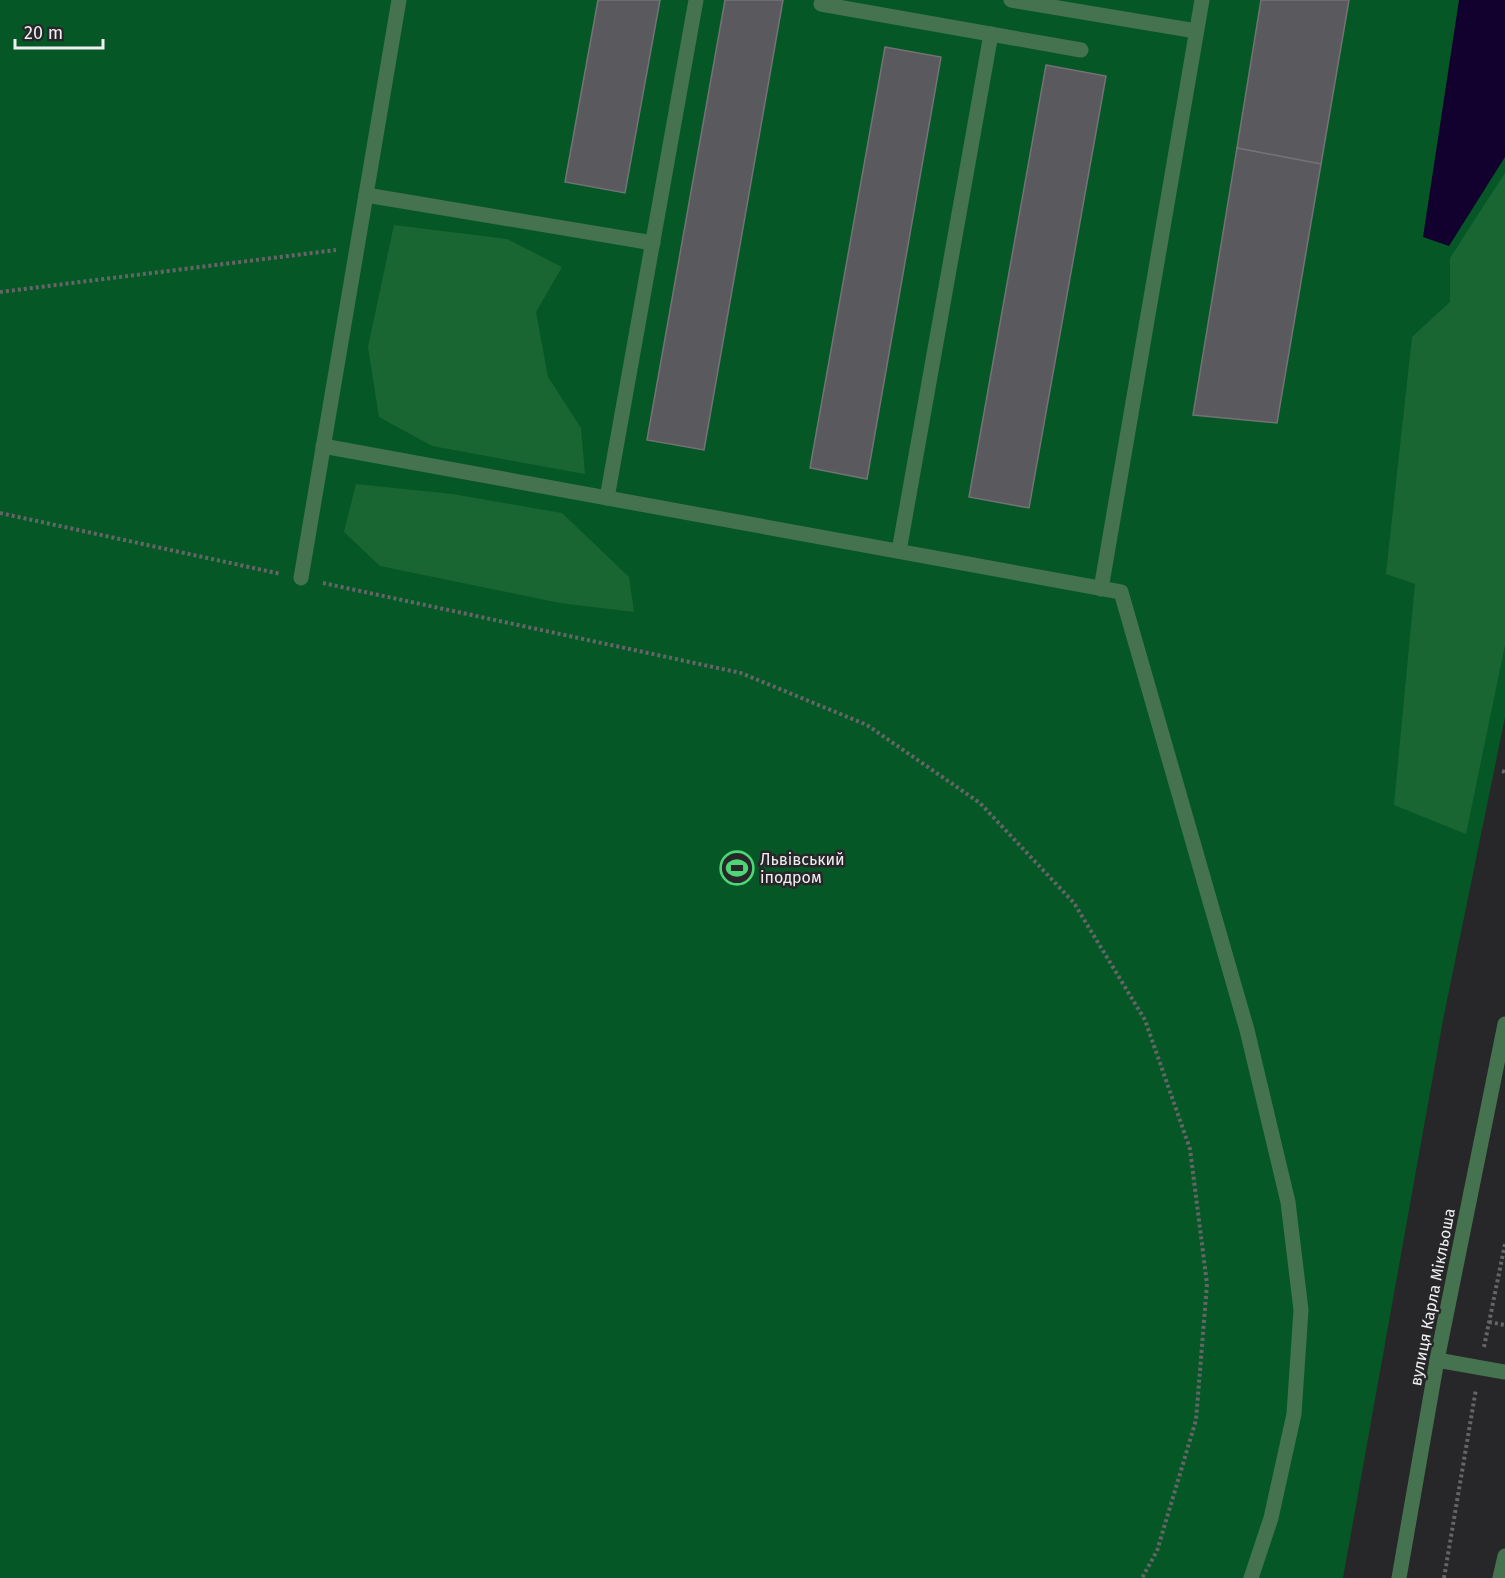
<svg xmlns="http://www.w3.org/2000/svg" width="1505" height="1578" font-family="'Fira Sans',sans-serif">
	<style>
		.green { fill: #055826 }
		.forest { fill: #196632 }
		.water { fill: #12002f }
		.building { fill: #5a595d; stroke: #737277; stroke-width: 1.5 }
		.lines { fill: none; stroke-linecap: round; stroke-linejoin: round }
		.path { stroke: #656568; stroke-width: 4; stroke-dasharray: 3 3; stroke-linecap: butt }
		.lane { stroke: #45734f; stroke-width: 15 }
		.street { stroke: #45734f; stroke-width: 15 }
		.labels { text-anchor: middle; stroke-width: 5; stroke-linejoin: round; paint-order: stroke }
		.poi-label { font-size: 16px; fill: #efeff1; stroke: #27272a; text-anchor: start }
		.street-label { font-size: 16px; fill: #efeff1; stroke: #27272a }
	</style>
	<rect width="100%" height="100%" fill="#27272a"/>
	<path class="green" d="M0,0H1505V717L1443,1020L1343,1578H0Z"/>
	<g class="forest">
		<path d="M1505,173V645L1466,834L1394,805L1415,584L1386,574L1412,337L1450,302V258Z"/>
		<path d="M394,225L507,239L562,267L536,312L548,377L581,428L585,474L432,446L379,417L368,347Z"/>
		<path d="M356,484L452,494L562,513L629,577L634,612L560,603L380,566L344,532Z"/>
	</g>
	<path class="water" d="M1459,0H1505V157L1449,246L1423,237Z"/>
	<g class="building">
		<path d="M598,0H660L625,193L565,182Z"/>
		<path d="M725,0H783L704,450L647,440Z"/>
		<path d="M1261,0H1349L1321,164L1237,148Z"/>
		<path d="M885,47L941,57L867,479L810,468Z"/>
		<path d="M1046,65L1106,76L1029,508L969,497Z"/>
		<path d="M1237,148L1321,164L1277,423L1193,415Z"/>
	</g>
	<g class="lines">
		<g class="path">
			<path d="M0,292L336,250"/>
			<path d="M0,513L281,574"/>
			<path d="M323,583L741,673L867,725L980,803L1074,903L1145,1020L1190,1149L1207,1284L1196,1420L1157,1551L1142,1578"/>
			<path d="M1502,771L1505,772"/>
			<path d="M1489,1322L1505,1325"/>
			<path d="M1484,1347L1505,1244"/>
			<path d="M1444,1578L1476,1389"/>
		</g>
		<g class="lane">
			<path d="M1011,0L1196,31"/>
			<path d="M821,4L1081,50"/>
			<path d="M366,195L653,243"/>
			<path d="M323,446L1121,592L1247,1030L1288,1202L1301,1310L1294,1414L1271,1518L1251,1578"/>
			<path d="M607,498L696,0"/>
			<path d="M899,551L991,34"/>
			<path d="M301,578L399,0"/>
			<path d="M1101,589L1202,0"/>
			<path d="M1437,1360L1505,1372"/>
			<path d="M1500,1578L1505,1556"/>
		</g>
		<path class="street" d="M1399,1578L1437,1360L1505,1024"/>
	</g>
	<defs>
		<symbol id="stadium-ring" viewBox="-11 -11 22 22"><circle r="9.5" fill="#27272a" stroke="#4dd676" stroke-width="1.5"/><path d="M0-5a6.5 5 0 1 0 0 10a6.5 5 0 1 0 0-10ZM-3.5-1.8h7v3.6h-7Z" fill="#4dd676"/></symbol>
	</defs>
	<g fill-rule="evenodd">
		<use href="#stadium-ring" x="718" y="849" width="38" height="38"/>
	</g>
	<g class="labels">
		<g class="poi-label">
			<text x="760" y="865">Львівський<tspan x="760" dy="18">іподром</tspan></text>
		</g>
		<g class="street-label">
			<text transform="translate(1432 1297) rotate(-79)" y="6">вулиця Карла Мікльоша</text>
		</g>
	</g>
	<path d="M15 39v9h88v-9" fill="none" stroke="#efeff1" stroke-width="3"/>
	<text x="24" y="39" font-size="18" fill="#efeff1" stroke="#27272a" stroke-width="4.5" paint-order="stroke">20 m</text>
</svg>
